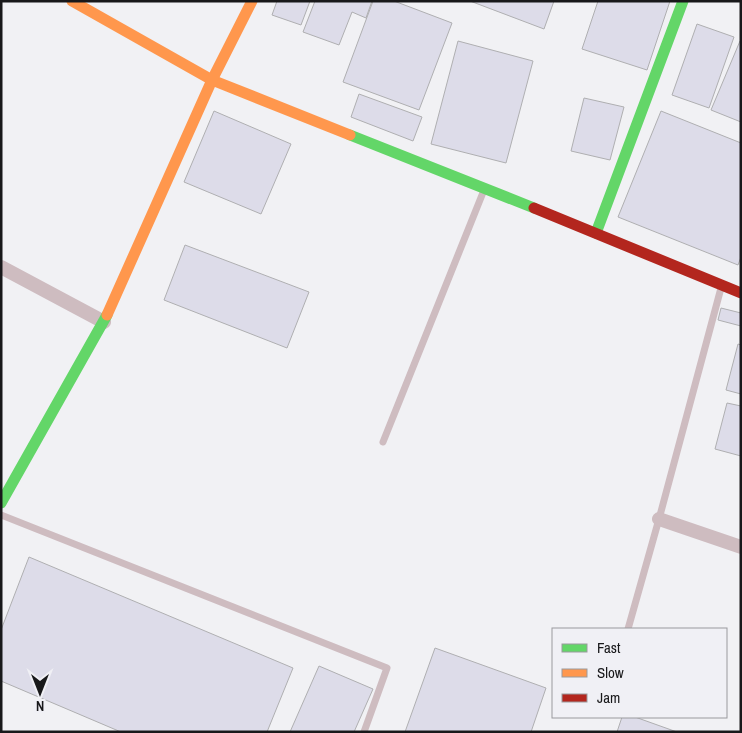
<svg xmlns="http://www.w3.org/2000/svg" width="742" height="733" font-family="'Archivo Narrow',sans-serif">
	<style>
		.building { fill: #dddce9; stroke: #afafb1 }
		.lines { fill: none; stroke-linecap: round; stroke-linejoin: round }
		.lane { stroke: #cebcc0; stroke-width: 7 }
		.street { stroke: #cebcc0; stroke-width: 14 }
		.fast { stroke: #63d668; stroke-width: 11 }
		.slow { stroke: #ff974d; stroke-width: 11 }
		.jam { stroke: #b3261e; stroke-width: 11 }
	</style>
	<rect width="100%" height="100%" fill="#f1f1f4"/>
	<g class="building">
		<path d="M277,1H310L301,25L272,15Z"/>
		<path d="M315,1H372L366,18L352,12L339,45L303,32Z"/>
		<path d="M373,1H394L452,23L419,110L343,82Z"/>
		<path d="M470,1H554L544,29Z"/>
		<path d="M598,1H670L647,70L582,49Z"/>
		<path d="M697,24L734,37L709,108L672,95Z"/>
		<path d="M458,41L533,61L506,163L431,144Z"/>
		<path d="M740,41H741V122L711,110Z"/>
		<path d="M359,94L422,117L413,141L351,117Z"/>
		<path d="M584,98L624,107L610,160L571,151Z"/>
		<path d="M214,111L291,144L261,214L184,182Z"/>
		<path d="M661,111L741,143V257L738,265L618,217Z"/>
		<path d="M185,245L309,292L287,348L164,300Z"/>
		<path d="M721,308L741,313V326L718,320Z"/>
		<path d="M738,344L741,345V394L726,390Z"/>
		<path d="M727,403L741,406V456L715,449Z"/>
		<path d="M29,557L293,668L267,732H121L1,681V630Z"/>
		<path d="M435,648L546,688L531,732H405Z"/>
		<path d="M319,666L373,689L354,732H290Z"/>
		<path d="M622,717H635L677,732H617Z"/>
	</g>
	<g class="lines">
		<g class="lane">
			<path d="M383,442L484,190"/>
			<path d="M1,515L387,668L364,732"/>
			<path d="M628,629L659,519L721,288"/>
		</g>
		<g class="street">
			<path d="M1,267L104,322"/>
			<path d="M659,519L741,547"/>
		</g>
		<g class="fast">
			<path d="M350,135L534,208"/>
			<path d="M596,233L683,1"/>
			<path d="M1,503L107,315"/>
		</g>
		<g class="slow">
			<path d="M72,1L212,80L350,135"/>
			<path d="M107,315L212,80L252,1"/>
		</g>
		<path class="jam" d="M534,208L741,293"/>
	</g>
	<rect width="742" height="733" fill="none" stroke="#18181a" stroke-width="5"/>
	<rect x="552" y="628" width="175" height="90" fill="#f0f0f5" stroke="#9a9a9d"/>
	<rect x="562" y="644" width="25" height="8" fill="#63d668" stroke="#9a9a9d"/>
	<text x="597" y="653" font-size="15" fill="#18181a">Fast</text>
	<rect x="562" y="669" width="25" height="8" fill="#ff974d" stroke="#9a9a9d"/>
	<text x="597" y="678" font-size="15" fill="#18181a">Slow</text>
	<rect x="562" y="694" width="25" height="8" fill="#b3261e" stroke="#9a9a9d"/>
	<text x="597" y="703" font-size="15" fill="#18181a">Jam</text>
	<g transform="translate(40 693) rotate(180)" stroke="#f0f0f5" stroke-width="4" paint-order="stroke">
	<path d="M0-4L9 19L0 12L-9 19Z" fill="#18181a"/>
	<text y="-8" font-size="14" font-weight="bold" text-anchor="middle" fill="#18181a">N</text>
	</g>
</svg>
